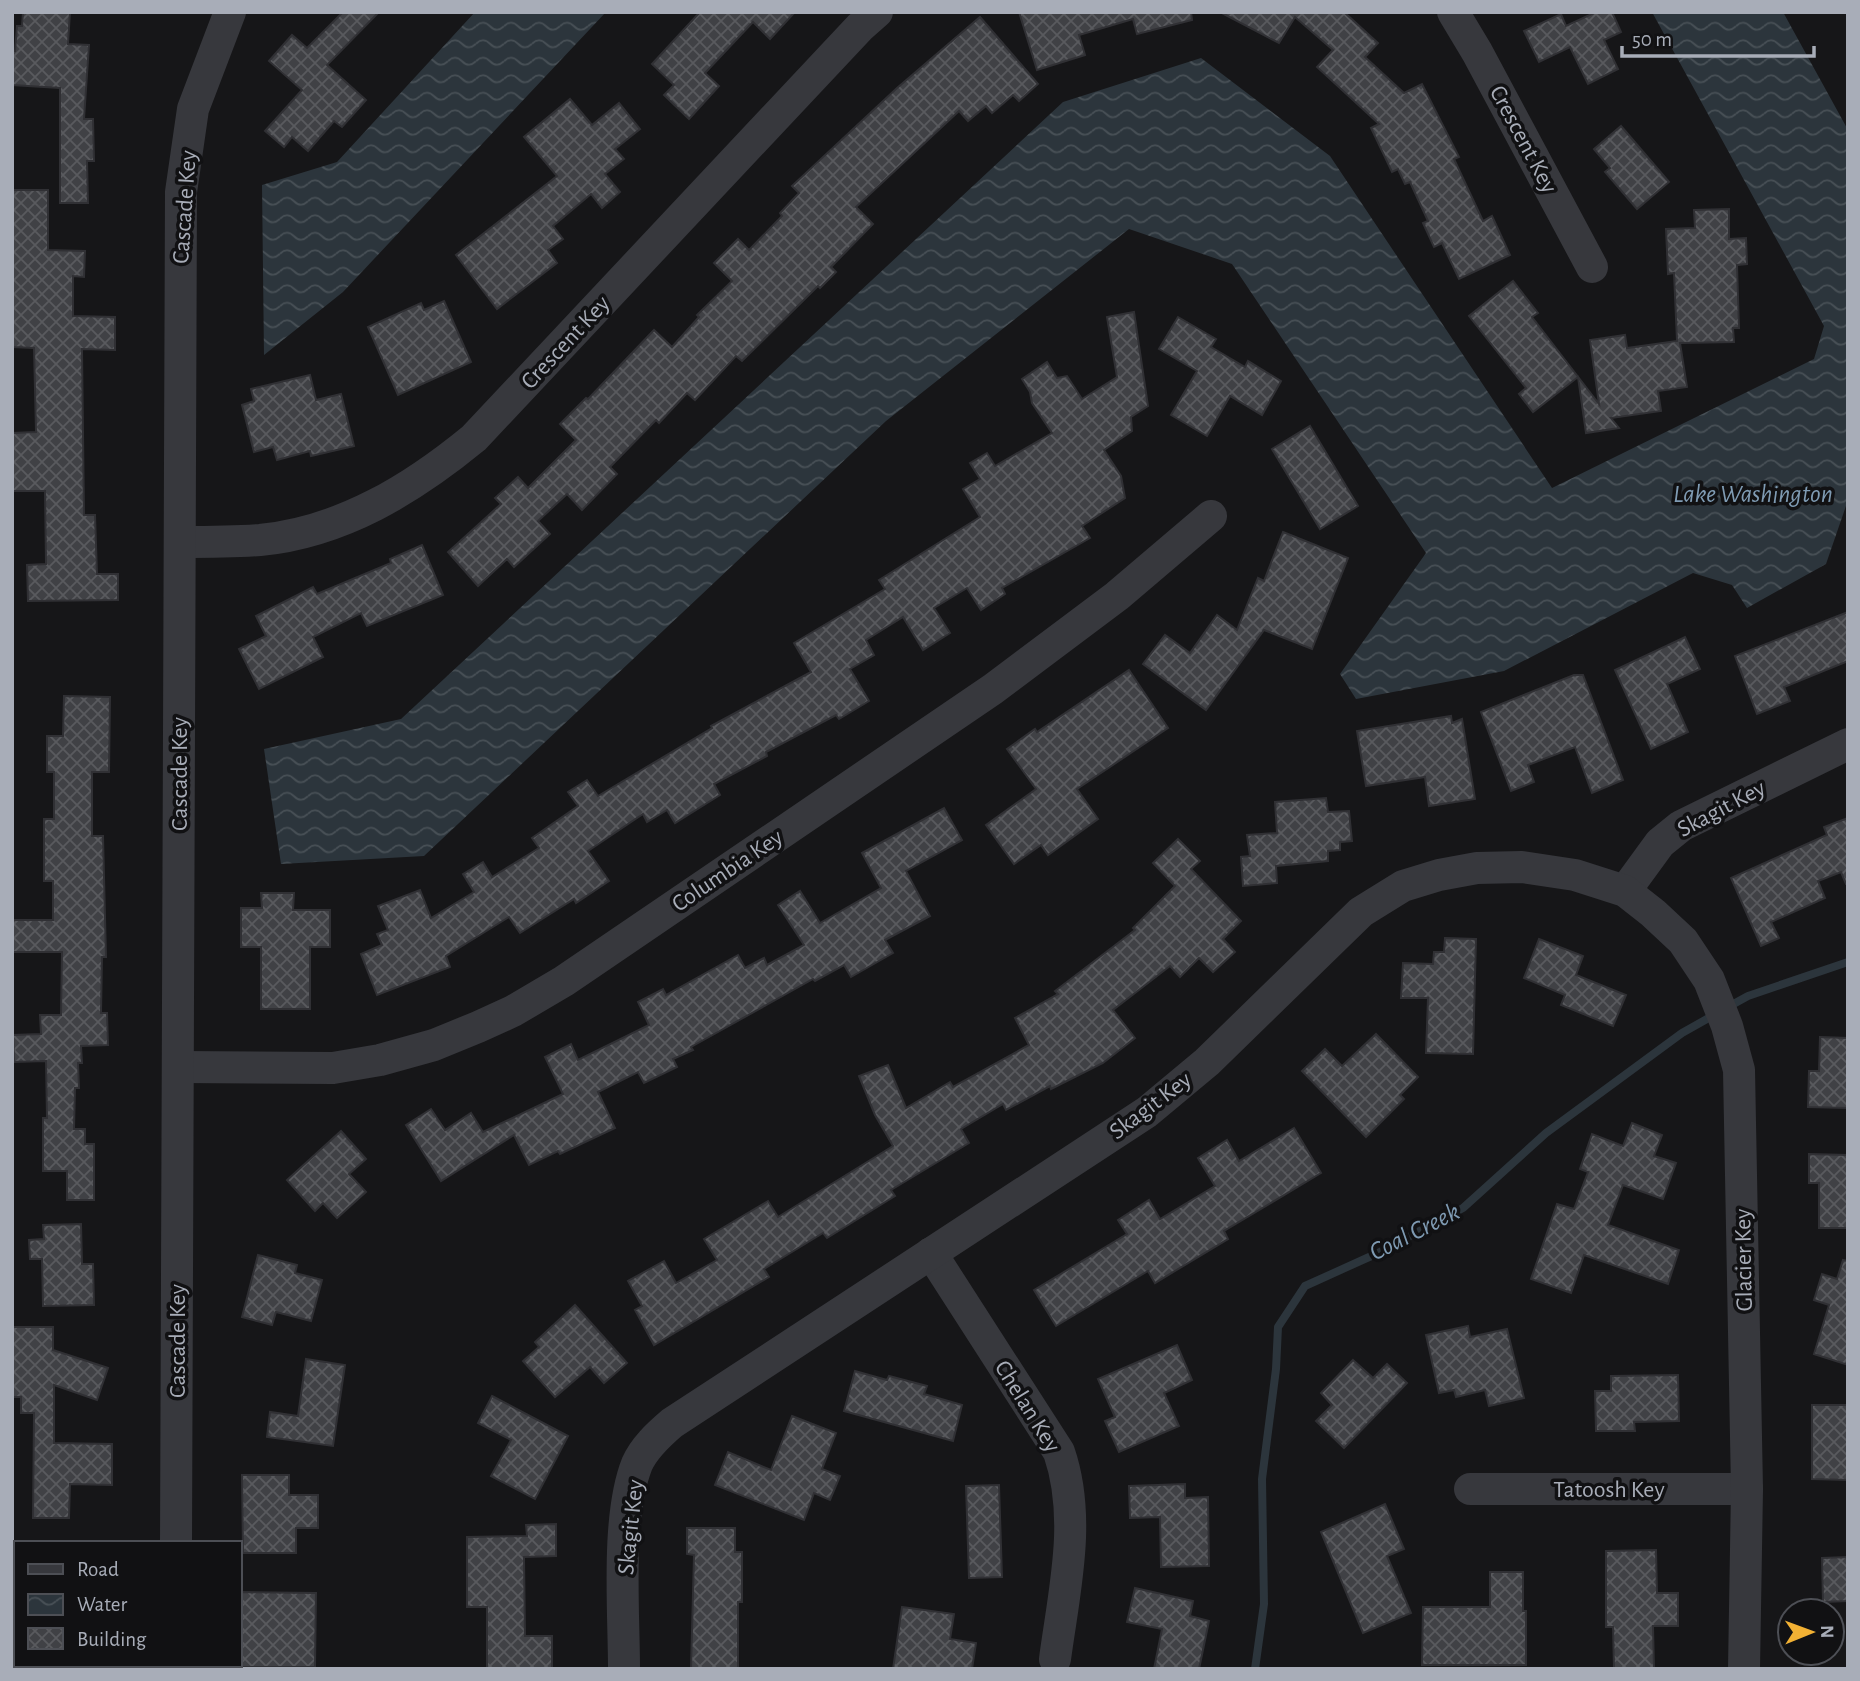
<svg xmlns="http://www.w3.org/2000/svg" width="1860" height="1681" font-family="'Alegreya Sans',sans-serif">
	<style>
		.water { fill: url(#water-waves) }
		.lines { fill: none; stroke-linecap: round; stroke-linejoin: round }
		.stream { stroke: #2c353c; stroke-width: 8 }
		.building { fill: url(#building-cross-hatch); stroke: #303034; stroke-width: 2 }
		.minor { stroke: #37383d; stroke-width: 32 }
		.labels { text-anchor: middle; stroke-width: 7; stroke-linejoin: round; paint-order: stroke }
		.street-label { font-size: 24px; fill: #a8adb8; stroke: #111113 }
		.water-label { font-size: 26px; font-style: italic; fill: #7f9bb3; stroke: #111113 }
	</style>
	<defs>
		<pattern id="water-waves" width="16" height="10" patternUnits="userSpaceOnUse" patternTransform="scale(1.75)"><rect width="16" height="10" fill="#2c353c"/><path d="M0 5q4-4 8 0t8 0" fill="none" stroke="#485056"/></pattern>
		<pattern id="building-cross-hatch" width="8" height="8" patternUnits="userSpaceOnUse" patternTransform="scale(1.75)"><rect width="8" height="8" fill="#404145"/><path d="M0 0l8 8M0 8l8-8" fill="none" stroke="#595a5e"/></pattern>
	</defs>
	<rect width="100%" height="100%" fill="#161618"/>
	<g class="water">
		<path d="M475,12H606L343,292L264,355L262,185L337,162Z"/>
		<path d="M1652,12H1783L1848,130V500L1826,564L1747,608L1732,585L1693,573L1504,671L1356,699L1340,674L1426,553L1232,264L1129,229L886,421L424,856L281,864L264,749L401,719L1063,102L1201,58L1330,156L1552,488L1814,359L1824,326Z"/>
	</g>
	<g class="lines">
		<g class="stream">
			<path d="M1728,1007L1748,996L1848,962"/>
			<path d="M1255,1669L1264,1604L1262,1479L1276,1369L1278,1327L1305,1286L1378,1253L1463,1208L1546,1133L1682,1033L1714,1015"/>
		</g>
	</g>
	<g class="building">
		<path d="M23,12H70L68,44L89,45L84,119H93L94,161H87L88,203H60V88L12,85V51H15L17,26H22Z"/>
		<path d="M343,12H379L327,65L366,100L342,127L334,121L308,151L292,137L284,147L265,131L302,90L269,61L292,35L307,48Z"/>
		<path d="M700,12H795L770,39L753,22L705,73L719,86L689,119L664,95L674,85L652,64Z"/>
		<path d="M1019,12H1191L1192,20L1137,34L1133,19L1079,35L1085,55L1037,70Z"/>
		<path d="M1220,12H1344L1378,43L1365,57L1404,93L1422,84L1459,157L1454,159L1483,221L1492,216L1510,255L1459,279L1442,243L1434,247L1423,223L1428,221L1410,182L1405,184L1398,169L1392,172L1371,128L1379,124L1317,67L1333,50L1295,17L1279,43Z"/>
		<path d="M1596,12H1612L1621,32L1604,40L1618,69L1588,84L1570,47L1539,62L1524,31L1561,14L1566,26Z"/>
		<path d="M980,17L1038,84L1019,101L1013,95L992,113L986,106L968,121L959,111L856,207L873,224L831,267L836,272L820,288L818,286L742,361L736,356L695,400L687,393L659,423L656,420L610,467L617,474L582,510L567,494L538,521L550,534L514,567L507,559L478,586L448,552L501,504L495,498L518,477L528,488L576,440L560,424L586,398L588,399L654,330L672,347L699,317L697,315L732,281L714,263L738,239L749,250L782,216L780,213L799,193L792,186L897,88Z"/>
		<path d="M570,99L592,125L619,103L640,129L615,149L624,159L605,174L620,192L602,208L591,194L553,226L563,239L548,250L557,263L497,309L456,255L557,176L524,137Z"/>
		<path d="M1621,126L1669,182L1637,209L1605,172L1610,168L1594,149Z"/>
		<path d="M13,190H48V250L85,251L84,277L73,276V316L115,317V350L82,349L84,515H95L97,574H118V600L28,601L27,565L46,564L45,491H12V433L36,432L34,348L12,347Z"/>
		<path d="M1729,209V239L1746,238L1747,264L1737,265L1739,328H1733L1734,342L1680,343L1687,387L1658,391L1661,411L1611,418L1619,428L1586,433L1578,377L1533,412L1519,394L1526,388L1469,316L1513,281L1538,313L1532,317L1599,404L1590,340L1625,335L1627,348L1677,341L1674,273L1668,274L1666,229L1695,228L1694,210Z"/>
		<path d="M444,301L471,362L398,395L368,327L421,303L424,310Z"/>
		<path d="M1134,312L1148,406L1131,417L1132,431L1104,450L1121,476L1125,498L1082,526L1090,538L1002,588L1005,594L981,610L967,588L934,608L950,633L923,650L903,617L866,640L874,655L850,669L869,701L839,719L836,715L766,752L767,756L714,784L720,795L675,823L667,810L647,822L643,814L588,851L609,881L576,903L574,899L520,933L509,917L446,956L450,967L377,995L361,954L382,945L377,934L388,930L378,906L420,890L431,918L474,892L463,874L483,862L492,877L539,848L532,838L578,806L568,792L587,780L598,796L712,728L711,726L811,672L794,643L885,589L879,580L980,517L963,489L980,479L970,463L987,453L995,466L1052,433L1032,403L1030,392L1022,379L1047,362L1057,378L1067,376L1082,399L1117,377L1107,317Z"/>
		<path d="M1178,317L1216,339L1211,347L1245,367L1248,361L1281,381L1262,415L1230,396L1207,436L1171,415L1197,371L1159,349Z"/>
		<path d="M310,375L316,400L341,394L354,446L311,456L310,451L277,460L273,447L254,452L242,405L254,401L251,389Z"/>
		<path d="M1310,426L1358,506L1320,529L1272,449Z"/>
		<path d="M1283,532L1348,558L1312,649L1264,630L1206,710L1143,664L1165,635L1190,653L1217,615L1237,630L1258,578L1264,581Z"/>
		<path d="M422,545L443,595L367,626L361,613L313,637L323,657L259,689L239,649L266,636L256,616L313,587L317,594L391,563L390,559Z"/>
		<path d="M1848,612V661L1784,687L1790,701L1757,714L1735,656Z"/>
		<path d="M1685,637L1700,669L1667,684L1688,732L1651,749L1615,670Z"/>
		<path d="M1129,670L1168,728L1077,789L1098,819L1048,855L1041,845L1014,864L986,825L1036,789L1007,749L1035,729L1037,732Z"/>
		<path d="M1574,675H1583L1623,780L1592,793L1575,747L1528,765L1534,782L1511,791L1481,712Z"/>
		<path d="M64,696L110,697L109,772H92V836H103L106,957H102L101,1013H107L108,1045L81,1046L82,1063H78L79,1088H75L74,1129H85V1144H94V1200H67V1171H43V1118H47L46,1061L14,1062L13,1035L41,1034L40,1015H61L62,952H12V920H53V881H44V819H54V772H47V736H63Z"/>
		<path d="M1451,716L1452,723L1462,719L1475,799L1429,806L1425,777L1366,786L1357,731Z"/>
		<path d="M1326,798L1328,812L1349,811L1352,841L1340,842V850L1328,851V861L1276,866L1277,883L1243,886L1241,857L1250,856L1247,835L1277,833L1275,802Z"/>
		<path d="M944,808L962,840L906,871L930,916L885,940L893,953L851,977L844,965L815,981L813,979L691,1047L693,1050L673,1059L677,1067L644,1083L638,1072L598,1092L615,1128L560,1154L558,1151L529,1165L514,1135L441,1181L406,1125L431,1109L445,1130L471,1113L483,1132L563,1094L545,1057L571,1044L578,1060L649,1025L638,1002L663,989L666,995L738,955L745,968L764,958L767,965L804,945L778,905L800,891L820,923L881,888L862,853Z"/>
		<path d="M1848,818V884H1846L1841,872L1818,881L1825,898L1771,922L1779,938L1761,946L1731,878L1827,835L1824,827Z"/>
		<path d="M1178,839L1200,861L1191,869L1241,921L1223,939L1235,952L1213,972L1199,958L1180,977L1170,966L1113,1010L1135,1038L1103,1063L1051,1089L1050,1086L1006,1110L1003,1104L961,1129L969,1143L891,1190L895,1196L827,1238L823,1233L764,1269L769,1277L654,1345L635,1310L642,1306L628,1281L664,1261L676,1283L717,1260L704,1239L768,1201L778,1217L893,1146L875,1115L859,1076L888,1065L906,1108L950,1082L953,1087L1029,1045L1015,1018L1058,994L1055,991L1135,930L1133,928L1175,886L1153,863Z"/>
		<path d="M261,893H294L293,910H330V947H310V1009H261V947H241V908H262Z"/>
		<path d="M1445,938L1476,939L1473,1054L1426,1053L1428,998H1401L1403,963L1433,964L1434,952H1444Z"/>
		<path d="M1539,939L1583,956L1576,975L1626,995L1613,1026L1561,1005L1565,995L1524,978Z"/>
		<path d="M1376,1034L1418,1077L1400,1095L1404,1099L1366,1137L1302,1071L1325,1049L1342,1066Z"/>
		<path d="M1820,1037L1848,1038V1108L1808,1107L1809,1071H1819Z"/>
		<path d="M1632,1123L1662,1135L1654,1156L1676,1163L1663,1199L1623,1185L1608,1225L1679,1250L1668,1284L1584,1255L1571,1293L1531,1279L1557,1204L1574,1209L1588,1172L1580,1169L1592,1134L1623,1146Z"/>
		<path d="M1294,1128L1321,1173L1224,1231L1228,1239L1155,1283L1148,1271L1056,1326L1034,1290L1127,1234L1118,1220L1149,1200L1160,1219L1215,1186L1198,1158L1227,1140L1239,1161Z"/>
		<path d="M341,1131L366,1159L349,1174L366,1192L337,1218L323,1203L315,1211L287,1180Z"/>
		<path d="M1809,1154L1848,1155V1228H1819V1183H1809Z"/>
		<path d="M81,1224L82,1264H93L94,1305L43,1306L42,1259H30L29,1240L44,1239L43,1225Z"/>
		<path d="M258,1255L297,1265L295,1273L322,1280L311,1321L276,1312L272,1325L242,1317Z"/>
		<path d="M1843,1260L1848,1261V1365L1814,1354L1829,1305L1814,1300L1822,1274L1837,1279Z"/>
		<path d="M575,1305L627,1363L604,1383L590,1367L555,1397L523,1361L539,1347L535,1342Z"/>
		<path d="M1468,1326L1470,1337L1507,1329L1524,1398L1489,1406L1485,1390L1456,1397L1454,1390L1439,1393L1426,1335Z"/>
		<path d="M12,1327H53V1350L108,1368L97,1400L54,1385V1443L112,1444V1485L70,1484L69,1518H33L34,1413H21V1397H12Z"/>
		<path d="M1177,1345L1192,1380L1164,1393L1179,1426L1119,1452L1105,1421L1115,1417L1098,1379Z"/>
		<path d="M306,1359L345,1365L333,1446L267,1437L270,1412L298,1416Z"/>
		<path d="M1353,1360L1373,1378L1387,1364L1407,1383L1344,1448L1316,1421L1332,1405L1321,1393Z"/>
		<path d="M855,1371L887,1380L889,1376L927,1386L924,1394L962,1405L953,1441L844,1411Z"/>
		<path d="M1678,1375L1679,1421L1634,1422L1635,1431H1596L1595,1391H1611V1376Z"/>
		<path d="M492,1396L568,1436L535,1499L491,1476L511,1440L478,1423Z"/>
		<path d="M1812,1405H1848V1480L1812,1479Z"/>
		<path d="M792,1416L836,1433L822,1469L840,1476L830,1500L814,1493L804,1520L715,1485L728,1452L771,1470Z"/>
		<path d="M242,1475H289V1495H318V1528H296V1553H243Z"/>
		<path d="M1185,1484V1498L1208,1497L1209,1566L1161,1567L1160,1517L1130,1518L1129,1486Z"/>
		<path d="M999,1485L1002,1577L969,1578L966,1486Z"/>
		<path d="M1385,1504L1404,1549L1387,1556L1411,1613L1363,1633L1321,1532Z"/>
		<path d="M556,1524V1556L524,1557L525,1636H552V1669H487V1607H467V1537L527,1536L526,1525Z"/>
		<path d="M687,1528H735V1552H742V1602H738V1669H691L694,1555L687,1554Z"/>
		<path d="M1656,1550L1657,1593H1678V1626H1653L1654,1669H1614L1613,1627H1606V1551Z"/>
		<path d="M1848,1557V1601L1823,1602L1822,1558Z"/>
		<path d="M1490,1572H1523V1611H1526V1665H1422L1423,1607H1490Z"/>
		<path d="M1135,1588L1193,1601L1190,1616L1209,1621L1199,1669H1154L1162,1629L1127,1622Z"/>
		<path d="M241,1592L316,1593L315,1667H240Z"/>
		<path d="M902,1607L954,1614L950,1639L976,1643L972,1669H893Z"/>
	</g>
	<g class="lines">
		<g class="minor">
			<path d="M1453,12L1477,52L1592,267"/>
			<path d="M180,542C206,542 233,542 260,540C342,532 412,489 474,438L860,27L877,12"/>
			<path d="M1625,891L1660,843L1681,826L1848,744"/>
			<path d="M179,1067L333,1068L380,1060L434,1045L478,1027L513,1011L564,981L993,689L1117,596L1211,516"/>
			<path d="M931,1253L1059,1452C1082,1519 1064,1591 1055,1659"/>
			<path d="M1470,1489H1747"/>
			<path d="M176,1543L181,192L193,109L230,12"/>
			<path d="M175,1669V1665"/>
			<path d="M624,1669C624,1611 616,1517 637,1464C644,1448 658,1435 672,1423L1147,1112L1207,1062L1361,912L1403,886L1439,875L1477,868L1522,867L1575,875L1625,891L1653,913L1683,941L1709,980L1727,1026L1739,1070L1747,1489L1744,1669"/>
		</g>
	</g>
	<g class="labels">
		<g class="street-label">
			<text transform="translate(1524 139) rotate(62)" y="8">Crescent Key</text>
			<text transform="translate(184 207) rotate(-86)" y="8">Cascade Key</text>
			<text transform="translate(565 342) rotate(-47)" y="8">Crescent Key</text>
			<text transform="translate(179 774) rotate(-90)" y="8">Cascade Key</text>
			<text transform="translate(1721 808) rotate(-28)" y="8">Skagit Key</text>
			<text transform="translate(727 870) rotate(-34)" y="8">Columbia Key</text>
			<text transform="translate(1150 1105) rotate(-37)" y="8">Skagit Key</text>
			<text transform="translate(1743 1260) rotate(-91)" y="8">Glacier Key</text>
			<text transform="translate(177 1341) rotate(-90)" y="8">Cascade Key</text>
			<text transform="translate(1028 1406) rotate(58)" y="8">Chelan Key</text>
			<text x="1609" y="1497">Tatoosh Key</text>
			<text transform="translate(630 1527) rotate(-84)" y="8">Skagit Key</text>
		</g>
		<g class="water-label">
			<text x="1753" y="502">Lake Washington</text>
			<text transform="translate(1414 1231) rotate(-27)" y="9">Coal Creek</text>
		</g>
	</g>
	<rect width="1860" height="1681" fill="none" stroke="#a8adb8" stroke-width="28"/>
	<rect x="14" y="1541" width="228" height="126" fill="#111113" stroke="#4d4f55" stroke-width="2"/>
	<rect x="28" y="1564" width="35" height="10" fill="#37383d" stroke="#4d4f55" stroke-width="2"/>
	<text x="77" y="1576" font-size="21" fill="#a8adb8">Road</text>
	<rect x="28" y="1594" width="35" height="21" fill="url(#water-waves)" stroke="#4d4f55" stroke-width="2"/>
	<text x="77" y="1611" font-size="21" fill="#a8adb8">Water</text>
	<rect x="28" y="1628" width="35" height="21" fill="url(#building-cross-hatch)" stroke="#4d4f55" stroke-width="2"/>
	<text x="77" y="1646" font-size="21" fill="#a8adb8">Building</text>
	<g transform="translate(1811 1632) rotate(89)"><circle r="33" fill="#111113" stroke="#4d4f55" stroke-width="2"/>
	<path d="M0-5L12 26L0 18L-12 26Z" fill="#f2b134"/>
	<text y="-10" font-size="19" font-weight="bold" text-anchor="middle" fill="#a8adb8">N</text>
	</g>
	<path d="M1622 46v10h192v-10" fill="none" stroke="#a8adb8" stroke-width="3.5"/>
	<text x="1632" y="46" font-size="21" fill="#a8adb8" stroke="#111113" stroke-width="5" paint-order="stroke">50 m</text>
</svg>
